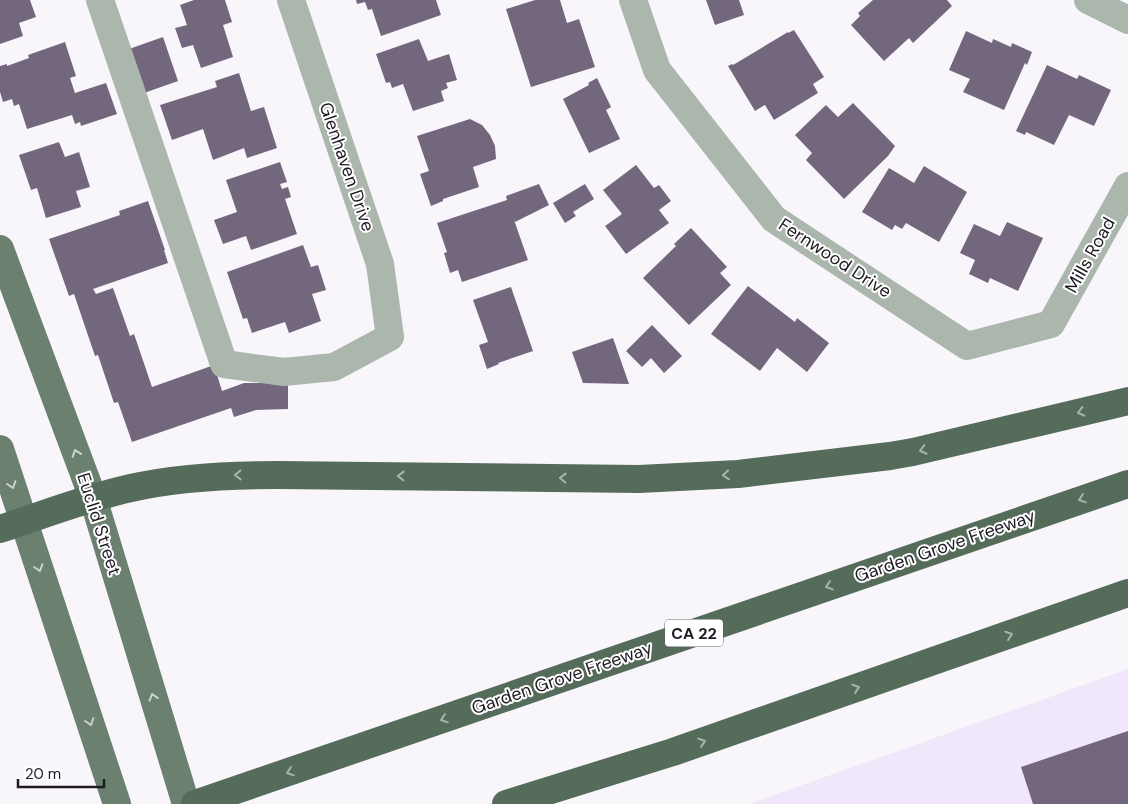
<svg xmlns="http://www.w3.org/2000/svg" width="1128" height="804" font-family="'DM Sans',sans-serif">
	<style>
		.built { fill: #f1e7fb }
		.building { fill: #73677e }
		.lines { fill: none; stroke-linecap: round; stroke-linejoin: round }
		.minor { stroke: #abb6ad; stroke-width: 28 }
		.major { stroke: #6c8070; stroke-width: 28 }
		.highway { stroke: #566c5a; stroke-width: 28 }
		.oneway { stroke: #aab6ac }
		.oneway2 { stroke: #ccd3cd }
		.labels { text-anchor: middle; stroke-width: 4; stroke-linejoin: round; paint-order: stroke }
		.shield { fill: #fff; stroke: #625f66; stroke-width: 1 }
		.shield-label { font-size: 16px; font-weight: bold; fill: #1f1a24 }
		.street-label { font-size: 18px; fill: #1f1a24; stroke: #fff }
	</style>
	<rect width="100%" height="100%" fill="#f9f6fb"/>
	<path class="built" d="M1128,669V804H749Z"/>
	<g class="building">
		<path d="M0,0H30L36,17L19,23L23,36L0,44Z"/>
		<path d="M194,0H225L232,22L223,25L233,57L201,68L193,45L182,48L175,28L187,25L180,5Z"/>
		<path d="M356,0H436L441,15L381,36L372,9L368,10L365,2L357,4Z"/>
		<path d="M535,0H560L567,23L579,19L595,67L531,87L506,9Z"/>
		<path d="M706,0H739L744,15L715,25Z"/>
		<path d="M873,0H947L952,6L913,43L909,38L884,61L851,25L860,16L858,13Z"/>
		<path d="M794,30L824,77L813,84L818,93L774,120L765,105L755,111L728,66L732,64L733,65L788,32V33Z"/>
		<path d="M966,31L992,43L993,39L1011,47L1012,43L1032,52L1027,65L1025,63L1004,110L963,92L970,79L949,70Z"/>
		<path d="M163,37L178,81L144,93L129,49Z"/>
		<path d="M419,39L428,61L449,54L457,80L446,83L448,88L441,91L444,101L413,111L403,84L392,88L390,82L386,83L376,54Z"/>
		<path d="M65,42L76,76L70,78L75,93L106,83L117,114L81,126L80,122L75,124L72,115L27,129L19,104L14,106L12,99L3,102L0,92V66L7,64V66L29,58L28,55Z"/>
		<path d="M1047,65L1077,79L1079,75L1111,90L1094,126L1069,115L1054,145L1026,132L1025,135L1016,131Z"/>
		<path d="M239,73L251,111L264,107L277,148L247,158L244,148L213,160L203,129L172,140L160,105L217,87L215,81Z"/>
		<path d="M597,78L611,107L606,110L620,139L589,153L563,99L589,85L588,83Z"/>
		<path d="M853,103L895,146L888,156L844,199L806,160L812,153L795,135L826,105L838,117Z"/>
		<path d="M470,119L482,125L490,135L495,146L496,159L473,167L479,187L443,199V201L431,206L420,174L429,171L417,136Z"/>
		<path d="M59,142L65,157L79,152L90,187L76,191L81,207L46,218L37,188L31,190L19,155Z"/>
		<path d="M280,162L287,182L280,184L282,189L288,187L291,197L285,199L297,234L251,250L246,236L223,244L214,220L237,212L226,180Z"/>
		<path d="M636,165L654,188L659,185L671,201L659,210L669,223L626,254L605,226L622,214L603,190Z"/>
		<path d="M924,166L967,192L939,242L906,223L902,229L895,225L892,230L862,212L889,168L914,183Z"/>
		<path d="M539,184L549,205L515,222L513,217L528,260L462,282L458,270L450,273L444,253L447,252L437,223L507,200L506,196Z"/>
		<path d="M585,184L594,199L573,212L576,216L565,223L553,203Z"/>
		<path d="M148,201L165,250H164L168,263L93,289L96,294L113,288L130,336L134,334L152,387L214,365L222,391L244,383H288V409L256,410L234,417L231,408L132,442L118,402L114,403L98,355L95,356L74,294L69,296L49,239L120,215L119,211Z"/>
		<path d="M1007,222L1043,238L1018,291L990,278L988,283L969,274L975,260L960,253L974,224L1000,236Z"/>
		<path d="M691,228L727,267L720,273L731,285L689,325L643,278L676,246L674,244Z"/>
		<path d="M303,245L311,267L318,265L326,290L312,294L321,321L289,333L285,322L252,333L247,318L243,319L227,272Z"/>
		<path d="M748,286L795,322L797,318L829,343L807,372L777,348L760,371L711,334Z"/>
		<path d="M511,287L533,351L498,363L499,364L487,369L479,345L488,342L473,300Z"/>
		<path d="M652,325L682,356L664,373L651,358L642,367L626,351Z"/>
		<path d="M613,338L629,384L583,383L572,352Z"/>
		<path d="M1128,731V804H1033L1021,767Z"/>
	</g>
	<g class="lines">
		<g class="minor">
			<path d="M100,0L224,364L284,372L334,367L390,337L380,264L291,0"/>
			<path d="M633,0L657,70L774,219L967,346L1051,324L1128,186"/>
			<path d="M1088,0L1128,20"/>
		</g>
		<g class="major">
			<path d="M0,249L93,498L186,804"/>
			<path d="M0,449L117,804"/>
		</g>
		<g class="highway">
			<path d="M0,529C43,515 86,498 131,488C179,477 229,475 278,475L639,479L738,474L890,456L913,452L1128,401"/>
			<path d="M195,804L1128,484"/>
			<path d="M506,804L673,752L1128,593"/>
		</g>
	</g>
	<defs><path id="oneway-chevron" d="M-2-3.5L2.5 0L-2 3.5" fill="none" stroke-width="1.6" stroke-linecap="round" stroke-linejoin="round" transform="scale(1.25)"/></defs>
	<g class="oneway">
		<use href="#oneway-chevron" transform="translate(1081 412) rotate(166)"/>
		<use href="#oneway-chevron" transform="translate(923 450) rotate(166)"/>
		<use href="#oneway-chevron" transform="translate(238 475) rotate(179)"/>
		<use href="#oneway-chevron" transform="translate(726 475) rotate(175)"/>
		<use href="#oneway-chevron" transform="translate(401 476) rotate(-179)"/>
		<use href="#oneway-chevron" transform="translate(563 478) rotate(-179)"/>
		<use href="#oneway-chevron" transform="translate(1082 499) rotate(161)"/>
		<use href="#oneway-chevron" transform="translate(829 586) rotate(161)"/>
		<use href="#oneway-chevron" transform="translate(1009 635) rotate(-19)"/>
		<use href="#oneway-chevron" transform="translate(856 688) rotate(-19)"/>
		<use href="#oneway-chevron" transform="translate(444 719) rotate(161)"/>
		<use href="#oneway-chevron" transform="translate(702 742) rotate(-19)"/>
		<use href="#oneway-chevron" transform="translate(290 772) rotate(161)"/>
	</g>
	<g class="oneway2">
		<use href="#oneway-chevron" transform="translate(76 453) rotate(-110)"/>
		<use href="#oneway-chevron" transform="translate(12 485) rotate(72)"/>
		<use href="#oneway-chevron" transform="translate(39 568) rotate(72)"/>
		<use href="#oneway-chevron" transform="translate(153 697) rotate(-107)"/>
		<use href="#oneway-chevron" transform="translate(90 722) rotate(72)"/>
	</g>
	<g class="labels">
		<rect class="shield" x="665" y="619.5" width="58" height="27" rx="4"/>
		<g class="shield-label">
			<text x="694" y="639">CA 22</text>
		</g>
		<g class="street-label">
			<text transform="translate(347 167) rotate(71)" y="6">Glenhaven Drive</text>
			<text transform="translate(1090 255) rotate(-61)" y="6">Mills Road</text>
			<text transform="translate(835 258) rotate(33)" y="6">Fernwood Drive</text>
			<text transform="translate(99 524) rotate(72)" y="6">Euclid Street</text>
			<text transform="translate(945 546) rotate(-19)" y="6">Garden Grove Freeway</text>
			<text transform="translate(562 678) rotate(-19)" y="6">Garden Grove Freeway</text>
		</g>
	</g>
	<path d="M18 779v8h86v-8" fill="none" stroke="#1f1a24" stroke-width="2.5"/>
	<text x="25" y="779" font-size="15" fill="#1f1a24" stroke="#ffffff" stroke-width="4" paint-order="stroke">20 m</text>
</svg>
